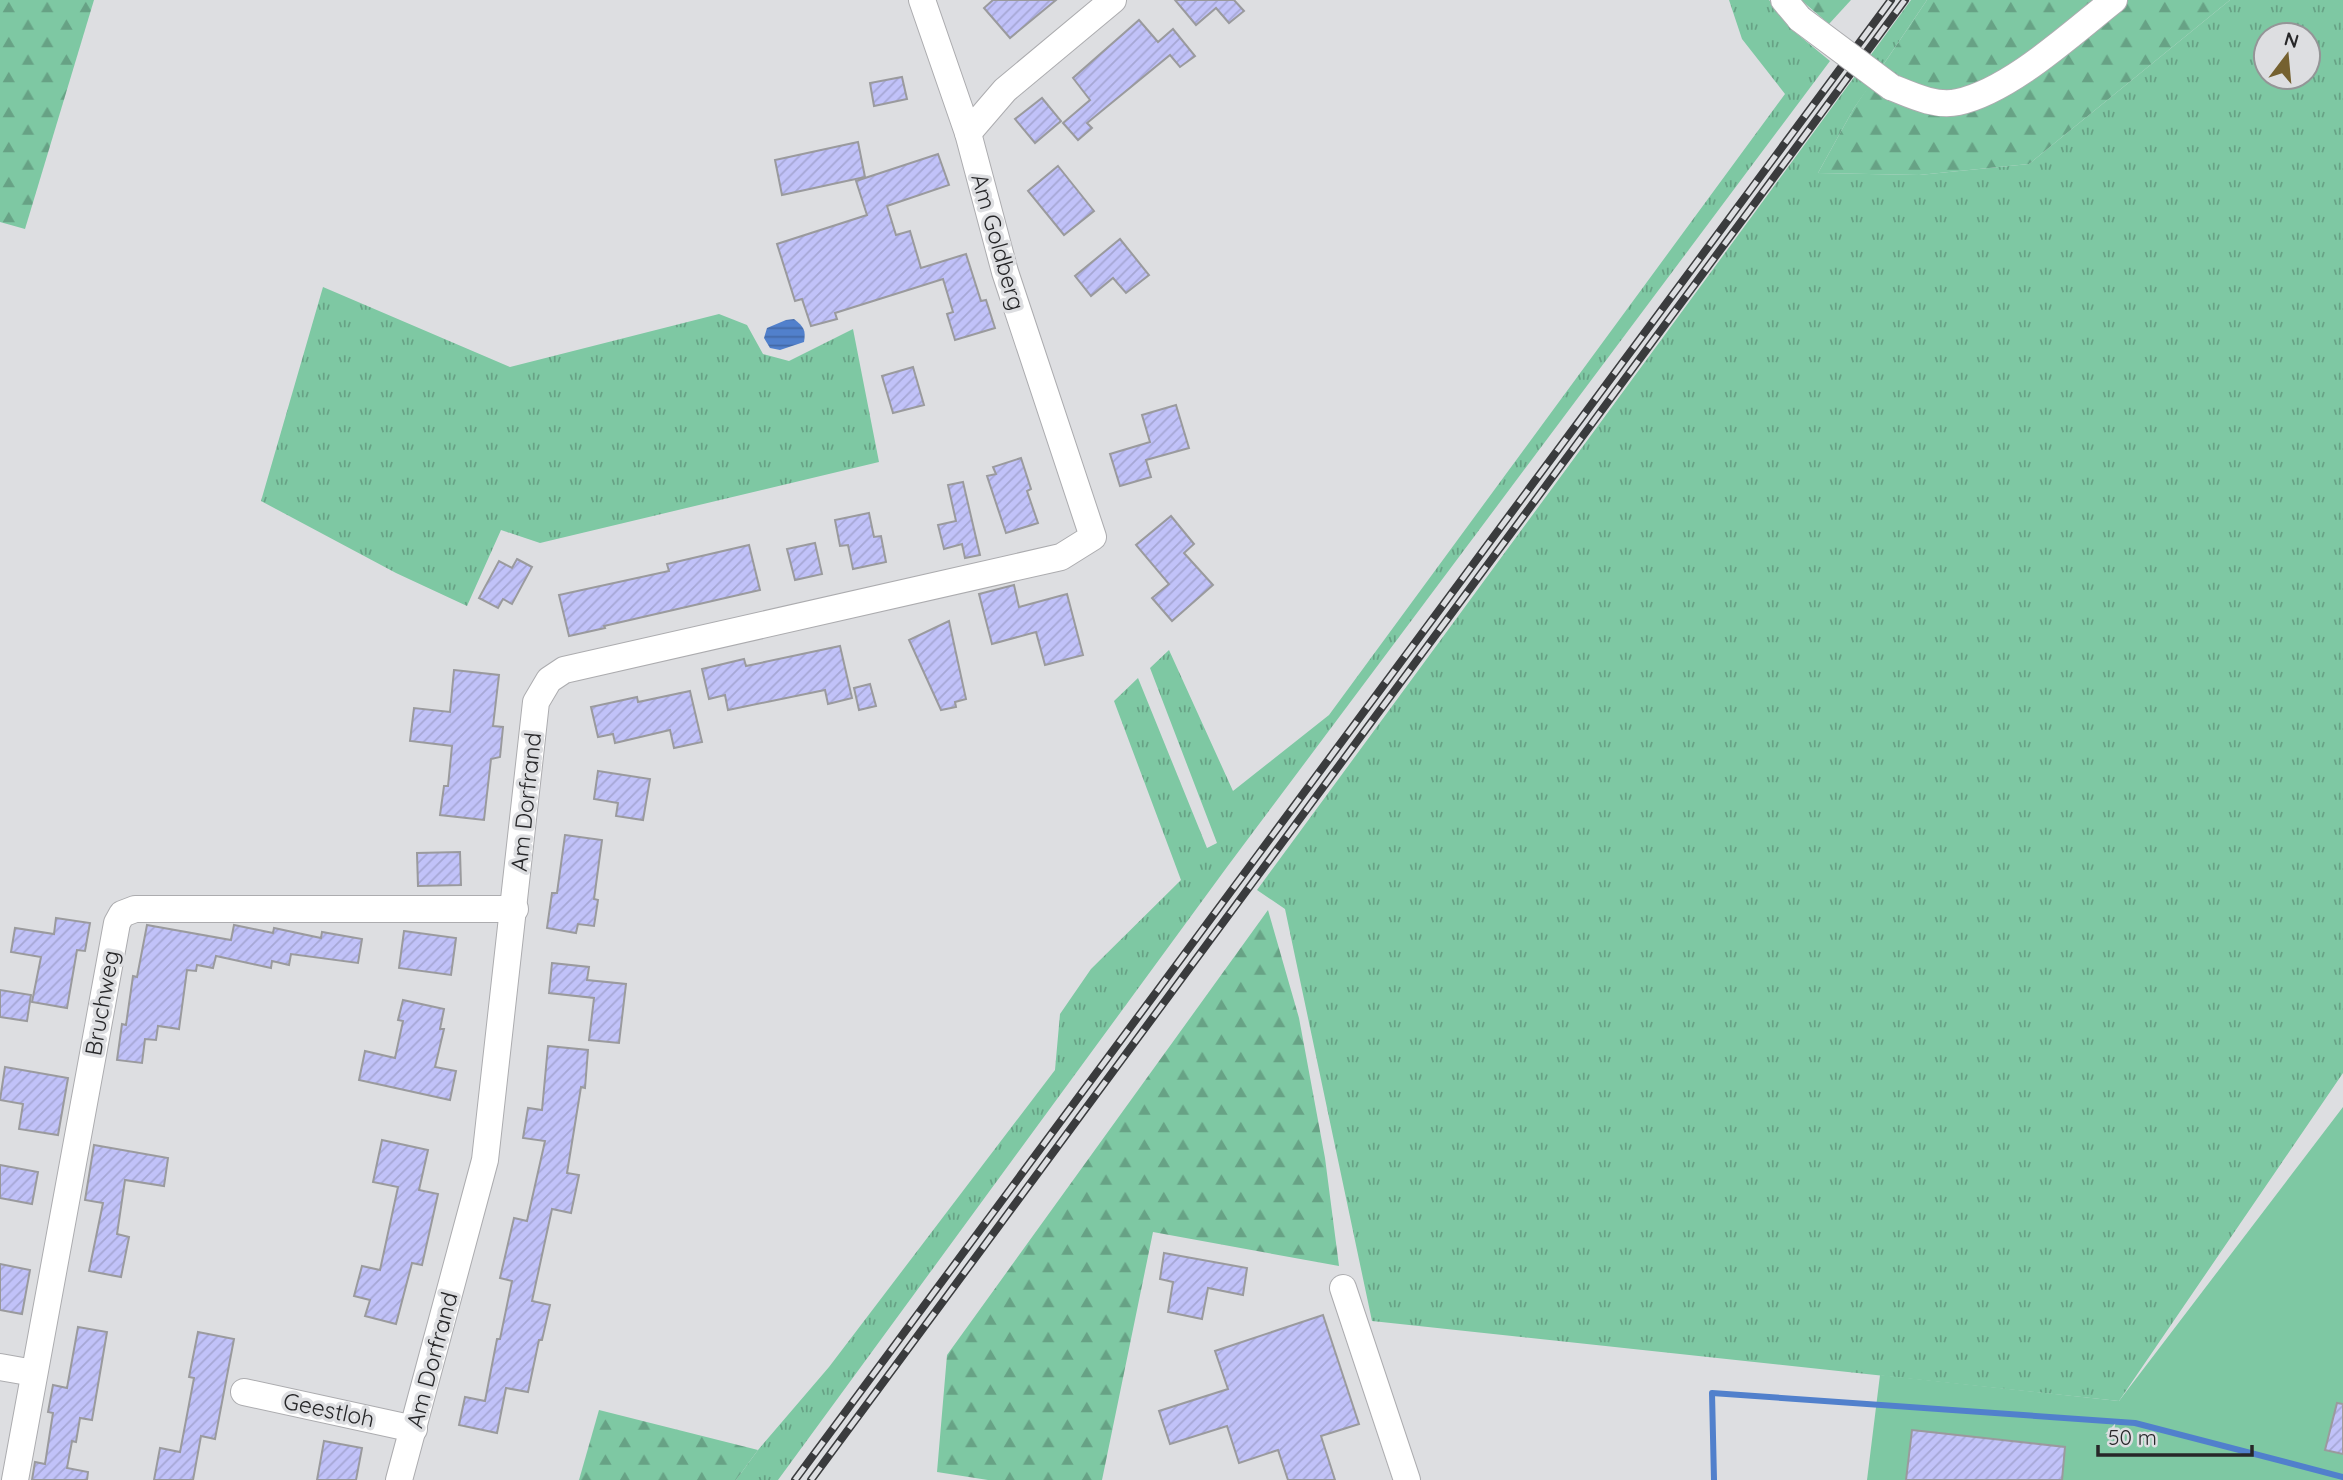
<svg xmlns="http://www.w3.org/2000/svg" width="2343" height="1480" font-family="Quicksand,sans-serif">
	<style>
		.grass { fill: url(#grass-tufts); fill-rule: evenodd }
		.forest { fill: url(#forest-firs) }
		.garden { fill: #7ec8a3 }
		.water { fill: url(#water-rules) }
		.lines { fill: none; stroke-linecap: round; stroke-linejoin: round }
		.stream { stroke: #5180cc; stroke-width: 6 }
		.building { fill: url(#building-hatch); stroke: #9a9a9d; stroke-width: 2 }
		.minor-casing { stroke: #acacaf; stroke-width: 28 }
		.minor { stroke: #fff; stroke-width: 26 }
		.rail-casing { stroke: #3a3b3d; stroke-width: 8 }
		.rail { stroke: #dddee1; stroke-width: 5; stroke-dasharray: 16; stroke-linecap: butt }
		.minor-bridge-casing { stroke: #acacaf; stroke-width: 28; stroke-linecap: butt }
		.minor-bridge { stroke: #fff; stroke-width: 26 }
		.labels { text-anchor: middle; stroke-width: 7; stroke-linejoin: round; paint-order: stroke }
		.street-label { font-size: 23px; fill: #272729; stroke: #dddee1 }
	</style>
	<defs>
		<pattern id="grass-tufts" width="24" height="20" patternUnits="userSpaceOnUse" patternTransform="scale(1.75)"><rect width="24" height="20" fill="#7ec8a3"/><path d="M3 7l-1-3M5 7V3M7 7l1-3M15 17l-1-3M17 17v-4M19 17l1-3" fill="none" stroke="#67a285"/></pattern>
		<pattern id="forest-firs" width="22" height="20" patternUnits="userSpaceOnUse" patternTransform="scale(1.75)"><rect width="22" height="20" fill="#7ec8a3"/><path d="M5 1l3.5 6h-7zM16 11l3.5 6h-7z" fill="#67a285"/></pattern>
		<pattern id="water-rules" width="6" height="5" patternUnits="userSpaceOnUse" patternTransform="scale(1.75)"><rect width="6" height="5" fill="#5180cc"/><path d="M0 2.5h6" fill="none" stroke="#4369a6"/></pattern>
		<pattern id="building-hatch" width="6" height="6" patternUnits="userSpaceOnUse" patternTransform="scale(1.75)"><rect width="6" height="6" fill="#c1c2f9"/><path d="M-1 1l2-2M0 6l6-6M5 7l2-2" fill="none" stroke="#a6a7d5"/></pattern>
	</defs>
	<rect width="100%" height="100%" fill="#dddee1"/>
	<g class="grass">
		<path d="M1729,0H1769L1791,26L1790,28L1830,61L1227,867L778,1480H736L758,1450L829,1367L1055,1070L1060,1014L1091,969L1181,880L1114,701L1138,678L1207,848L1217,843L1150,668L1169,650L1233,791L1329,715L1785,94L1742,39Z"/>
		<path d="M1911,0H1927L1883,65L1870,56Z"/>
		<path d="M2230,0H2343V1073L2119,1401L1372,1321L1285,909L1257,890L1855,76L1869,87L1854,108L1818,173L1919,175L2029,164ZM2266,35H2308V77H2266Z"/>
		<path d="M323,287L510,367L719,314L747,325L763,354L789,361L853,329L879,462L540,543L501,530L467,606L396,573L261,501Z"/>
	</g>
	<g class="forest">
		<path d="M0,0H94L25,229L0,222Z"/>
		<path d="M1801,0H1851L1829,24Z"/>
		<path d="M1927,0H2230L2029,164L1919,175L1818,173L1854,108Z"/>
		<path d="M1268,910L1299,1018L1325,1158L1339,1266L1153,1232L1102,1480H988L937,1472L947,1355Z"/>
		<path d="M599,1410L758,1450L736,1480H579Z"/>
	</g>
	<path class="garden" d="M2343,1107V1480H1867L1880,1375L2119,1401Z"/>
	<path class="water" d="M794,319C804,327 806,330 804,342L780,350L770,348L764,338L767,328L786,320Z"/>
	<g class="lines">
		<path class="stream" d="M1714,1480L1712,1393L2135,1423L2343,1477"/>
	</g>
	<g class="building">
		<path d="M993,0H1056L1010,38L984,8Z"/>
		<path d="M1175,0H1234L1244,11L1229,23L1216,8L1196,25Z"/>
		<path d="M1139,20L1158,42L1173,29L1195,56L1180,67L1170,55L1087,123L1092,128L1078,140L1063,123L1090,100L1073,78Z"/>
		<path d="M902,77L907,99L874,106L870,83Z"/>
		<path d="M1042,98L1061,121L1035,143L1015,119Z"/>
		<path d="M858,142L865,177L782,195L775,160Z"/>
		<path d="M938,154L949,185L887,206L896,235L910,231L921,268L966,254L981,301L986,300L995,328L955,340L947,314L953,312L943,279L835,313L837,319L811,326L802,299L795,301L777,244L867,215L856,181Z"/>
		<path d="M1058,166L1094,211L1064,235L1028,191Z"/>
		<path d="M1120,239L1149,275L1126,293L1113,278L1091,296L1075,276Z"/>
		<path d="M913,367L924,405L893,413L882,376Z"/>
		<path d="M1176,405L1189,448L1146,460L1151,477L1120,486L1110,454L1150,442L1142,415Z"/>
		<path d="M1021,458L1031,489L1027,491L1038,523L1006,533L987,476L996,474L993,467Z"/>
		<path d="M963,482L980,555L965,558L962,544L944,549L938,525L956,521L948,485Z"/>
		<path d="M869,513L874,537L881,536L886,562L853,569L848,545L840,546L835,520Z"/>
		<path d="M1171,516L1194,544L1184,553L1213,585L1172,621L1152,598L1169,584L1136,545Z"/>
		<path d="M815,543L822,574L795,580L787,549Z"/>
		<path d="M749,545L760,590L604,626L605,628L569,636L559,595L669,571L667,564Z"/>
		<path d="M517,559L532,567L512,604L503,599L498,608L479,598L499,561L512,568Z"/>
		<path d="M1014,585L1019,607L1067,594L1083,655L1045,665L1036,632L992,644L979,594Z"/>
		<path d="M949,621L966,699L955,702L956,707L941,710L909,640Z"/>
		<path d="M840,646L852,698L828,704L825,690L728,710L725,695L709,699L702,669L744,659L746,666Z"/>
		<path d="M454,670L499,675L493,726L503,727L500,757L491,759L484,820L440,815L444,786H448L452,746L410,741L414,708L450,712Z"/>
		<path d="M870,684L876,706L859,710L854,688Z"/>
		<path d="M690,691L702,742L674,748L670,730L615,743L613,734L598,737L591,707L637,697L638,702Z"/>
		<path d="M598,771L650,779L643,820L616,816L618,803L594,799Z"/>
		<path d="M565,835L602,840L594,899L598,900L594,926L578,924L576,933L547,928L552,893H557Z"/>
		<path d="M460,852L461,885L418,886L417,853Z"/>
		<path d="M56,918L90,923L85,951L77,950L67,1008L32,1002L41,957L11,952L15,928L54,934Z"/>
		<path d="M147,925L231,940L234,925L273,933L274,928L321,938L322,932L362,939L358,963L291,954L289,965L272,961L271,968L216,956L213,968L197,965L196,971L187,970L179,1029L158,1026L156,1040L145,1039L142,1063L117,1060L122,1024L126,1025L133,976L137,977Z"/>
		<path d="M404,931L456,938L451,975L399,968Z"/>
		<path d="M552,963L589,967L587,980L626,984L619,1043L589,1040L594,998L549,993Z"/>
		<path d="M0,990L31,995L27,1021L0,1017Z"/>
		<path d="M403,1000L444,1009L440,1029H444L435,1067L456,1071L450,1100L359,1080L365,1051L395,1058L403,1021L398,1020Z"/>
		<path d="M548,1046L588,1050L585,1088L581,1087L567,1173L579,1175L571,1213L552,1209L532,1301L550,1305L542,1340H539L528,1392L506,1388L497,1433L459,1425L465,1397L485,1401L497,1339H500L512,1281L500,1278L514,1218L527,1221L545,1141L523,1138L528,1108L542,1110Z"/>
		<path d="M5,1067L68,1078L58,1135L19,1129L23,1104L0,1100Z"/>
		<path d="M382,1140L428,1150L419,1190L438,1194L422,1265L412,1263L396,1324L365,1316L370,1300L354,1296L362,1266L380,1270L398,1187L373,1182Z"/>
		<path d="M94,1145L168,1158L164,1186L125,1180L117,1234L129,1237L121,1277L89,1271L103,1203L85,1200Z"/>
		<path d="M0,1165L38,1172L32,1204L0,1198Z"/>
		<path d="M1164,1253L1247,1268L1243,1295L1208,1288L1202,1319L1168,1312L1173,1282L1160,1279Z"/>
		<path d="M0,1264L30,1270L22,1314L0,1310Z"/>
		<path d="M1323,1315L1359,1424L1321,1436L1335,1480H1288L1278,1450L1239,1463L1227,1426L1170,1444L1159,1411L1228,1389L1215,1351Z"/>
		<path d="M78,1327L107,1332L92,1420L80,1418L76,1442L72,1441L67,1468L88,1472L87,1480H32L35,1462L45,1464L53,1413L48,1412L53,1385L67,1388Z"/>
		<path d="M198,1332L234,1339L215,1439L201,1436L193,1480H154L160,1448L180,1452L194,1378L189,1377Z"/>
		<path d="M2337,1403L2343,1404V1454L2325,1450Z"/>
		<path d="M1912,1430L2065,1447L2062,1480H1906Z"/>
		<path d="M324,1441L362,1448L356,1480H317Z"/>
	</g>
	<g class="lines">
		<defs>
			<g id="minor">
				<path d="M1784,0L1800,19"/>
				<path d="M1891,87C1911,95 1935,107 1958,102C2010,91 2072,33 2114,0"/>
				<path d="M968,133L1005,90L1113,0"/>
				<path d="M1343,1288L1407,1480"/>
				<path d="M0,1367L34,1373"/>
				<path d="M244,1392L414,1429"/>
				<path d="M15,1480L117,923L122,914L135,909H515"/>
				<path d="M399,1480L485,1160L536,702L549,680L564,670L1061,557L1093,537L1005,272L968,133L922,0"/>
			</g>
		</defs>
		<use href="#minor" class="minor-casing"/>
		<use href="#minor" class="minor"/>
		<defs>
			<g id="rail">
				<path d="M795,1480L1891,0"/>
				<path d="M811,1480L1905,0"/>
			</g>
		</defs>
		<use href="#rail" class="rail-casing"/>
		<use href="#rail" class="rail"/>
		<defs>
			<path id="minor-bridge" d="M1800,19L1891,87"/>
		</defs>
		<use href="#minor-bridge" class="minor-bridge-casing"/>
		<use href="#minor-bridge" class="minor-bridge"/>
	</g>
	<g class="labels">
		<g class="street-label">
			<text transform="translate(998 242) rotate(74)" y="8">Am Goldberg</text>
			<text transform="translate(526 802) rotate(-84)" y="8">Am Dorfrand</text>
			<text transform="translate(102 1003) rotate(-80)" y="8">Bruchweg</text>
			<text transform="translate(432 1360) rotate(-75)" y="8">Am Dorfrand</text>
			<text transform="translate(329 1410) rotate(12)" y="8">Geestloh</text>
		</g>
	</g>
	<g transform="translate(2287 56) rotate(16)"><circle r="33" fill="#dddee1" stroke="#949597" stroke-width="2"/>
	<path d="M0-5L12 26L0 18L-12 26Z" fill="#756130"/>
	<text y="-10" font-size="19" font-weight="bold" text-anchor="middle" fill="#272729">N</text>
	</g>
	<path d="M2098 1445v10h154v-10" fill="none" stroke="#272729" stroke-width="3.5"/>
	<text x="2108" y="1445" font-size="21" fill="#272729" stroke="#dddee1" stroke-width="5" paint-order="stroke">50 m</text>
</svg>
